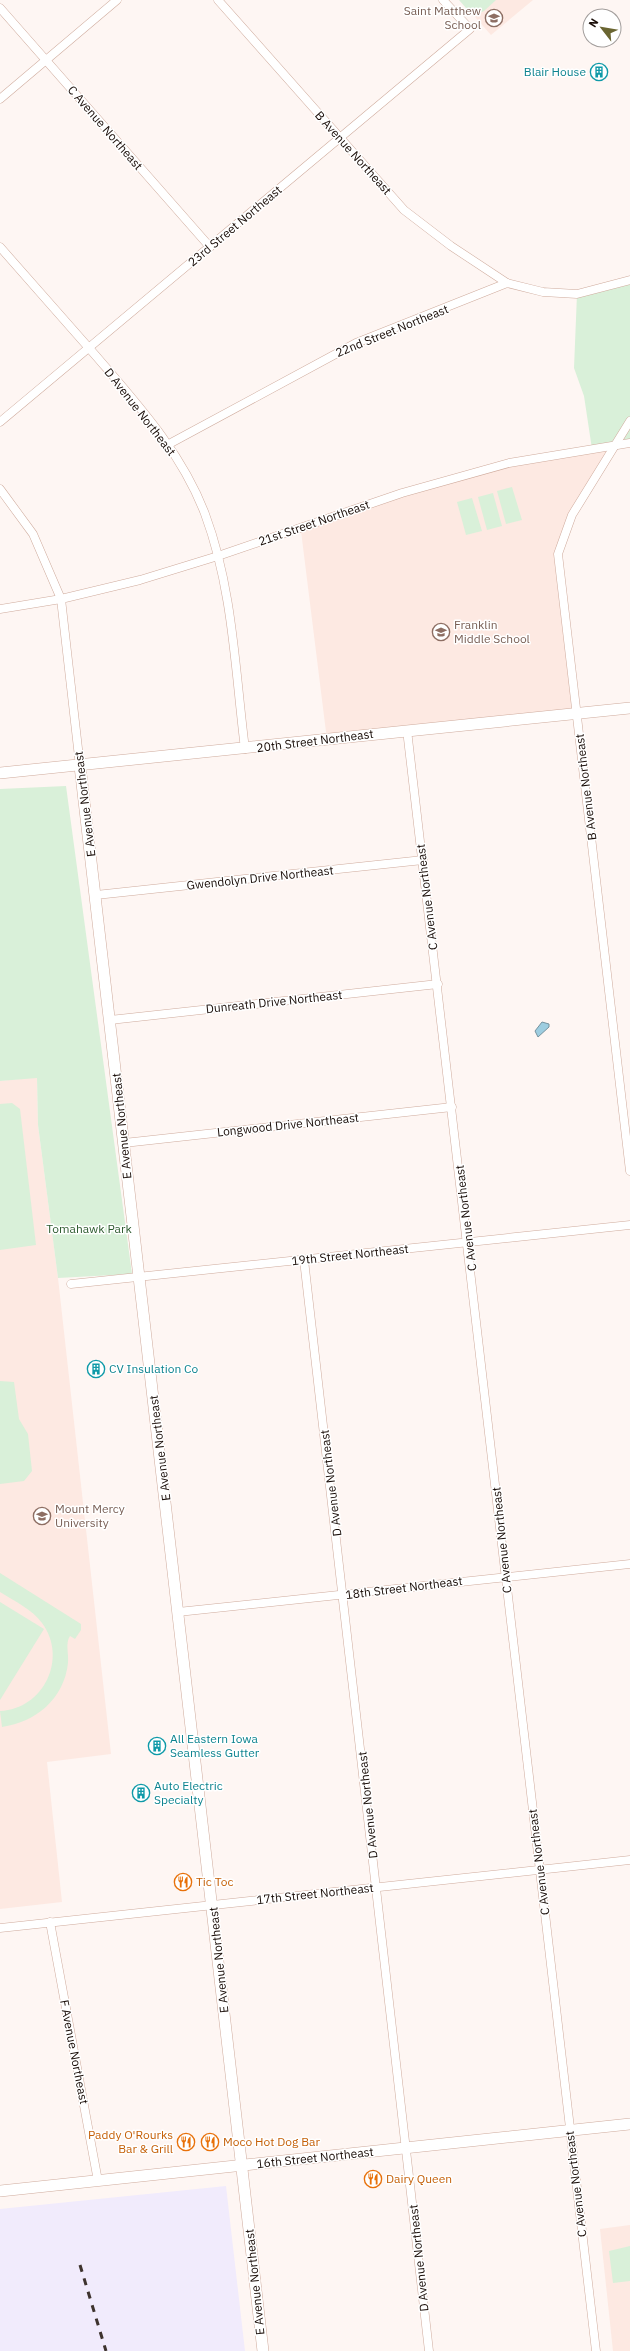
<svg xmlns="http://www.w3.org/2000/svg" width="630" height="2351" font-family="'IBM Plex Sans',sans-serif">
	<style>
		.industrial { fill: #f1ebfc }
		.education { fill: #fde9e2 }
		.green { fill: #d9f0d9 }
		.water { fill: #9dcde0; stroke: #75939f }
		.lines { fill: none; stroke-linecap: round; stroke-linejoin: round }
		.street-casing { stroke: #cfab9d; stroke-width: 9 }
		.secondary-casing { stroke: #cfab9d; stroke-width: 12 }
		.street { stroke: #fff; stroke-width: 8 }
		.secondary { stroke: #fff; stroke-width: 11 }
		.rail { stroke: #3e332e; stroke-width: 3; stroke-dasharray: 7 7; stroke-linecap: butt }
		.labels { text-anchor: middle; stroke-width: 3; stroke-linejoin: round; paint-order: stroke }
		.education-label { font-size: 12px; fill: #785e54; stroke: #fff; text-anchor: start }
		.culture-label { font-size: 12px; fill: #0d838f; stroke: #fff; text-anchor: start }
		.street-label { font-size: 12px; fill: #180c07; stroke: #fff }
		.park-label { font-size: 12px; fill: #2c5a2e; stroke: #fff }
		.food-label { font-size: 12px; fill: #c56008; stroke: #fff; text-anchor: start }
	</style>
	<rect width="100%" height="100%" fill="#fef6f3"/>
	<path class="industrial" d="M226,2186L245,2351H0V2209Z"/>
	<g class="education">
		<path d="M460,0H533L491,35Z"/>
		<path d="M615,446L572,515L558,554L577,714L327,740L301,531L374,502L509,463Z"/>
		<path d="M37,1077L38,1125L58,1278L111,1754L47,1762L62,1902L0,1909V1081Z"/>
		<path d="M630,2225V2351H613L600,2229Z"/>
	</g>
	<g class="green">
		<path d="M459,0H496L484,11L473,16Z"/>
		<path d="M630,280V443L592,449L584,396L574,368L577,294Z"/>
		<path d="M512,487L522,520L506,524L497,491Z"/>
		<path d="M493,493L502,526L487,530L478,497Z"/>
		<path d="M472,498L482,531L466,535L457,502Z"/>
		<path d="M66,786L132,1274L58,1278L38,1125L37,1078L0,1081V789Z"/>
		<path d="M12,1103L20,1109L36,1245L0,1250V1104Z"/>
		<path d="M0,1381L14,1382L19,1419L28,1434L32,1471L24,1481L0,1484Z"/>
		<path d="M0,1573L81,1624V1630L75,1639L70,1636C65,1643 69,1654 68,1663C64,1699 36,1722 2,1727L0,1711C44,1709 68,1658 42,1623C32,1609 14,1601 0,1592Z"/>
		<path d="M0,1602L44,1629L0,1700Z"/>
		<path d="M630,2246V2281L613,2283L609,2251Z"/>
	</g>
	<path class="water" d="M542,1022L549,1024V1027L538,1037L535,1031Z"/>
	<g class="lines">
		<defs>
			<g id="street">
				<path d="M218,0L404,210L451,246L507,283"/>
				<path d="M0,8L210,247"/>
				<path d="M0,99L117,0"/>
				<path d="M0,247C32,283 64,320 96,356C138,405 182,453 205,514C233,589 235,670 245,749"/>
				<path d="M630,421L572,515L558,554L630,1171"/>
				<path d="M0,422L470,29L443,0"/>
				<path d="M169,444L356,343L507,283L543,292L577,294L630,280"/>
				<path d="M0,489L33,534L61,599L80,766"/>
				<path d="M0,609L61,599L140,580L218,556L402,493L509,463L630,443"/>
				<path d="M407,730L596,2351"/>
				<path d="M96,895L423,860"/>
				<path d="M110,1020L438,984"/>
				<path d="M124,1143L452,1107"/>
				<path d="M304,1260L429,2351"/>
				<path d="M71,1284L630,1225"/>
				<path d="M178,1612L630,1564"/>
				<path d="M50,1922L98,2181"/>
				<path d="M0,1928L630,1860"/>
			</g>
			<g id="secondary">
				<path d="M80,766L263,2351"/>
				<path d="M0,773L630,708"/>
				<path d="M0,2191L630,2124"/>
			</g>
		</defs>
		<use href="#street" class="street-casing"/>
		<use href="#secondary" class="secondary-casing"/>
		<use href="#street" class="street"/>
		<use href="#secondary" class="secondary"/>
		<path class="rail" d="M80,2265L106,2351"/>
	</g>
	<defs>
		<symbol id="school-ring" viewBox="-11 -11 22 22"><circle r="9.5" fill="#fff" stroke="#8d6e63" stroke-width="1.5"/><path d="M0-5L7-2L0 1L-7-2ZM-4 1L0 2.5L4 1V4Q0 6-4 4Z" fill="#8d6e63"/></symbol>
		<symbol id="building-ring" viewBox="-11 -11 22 22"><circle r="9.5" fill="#fff" stroke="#0f9aa8" stroke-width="1.5"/><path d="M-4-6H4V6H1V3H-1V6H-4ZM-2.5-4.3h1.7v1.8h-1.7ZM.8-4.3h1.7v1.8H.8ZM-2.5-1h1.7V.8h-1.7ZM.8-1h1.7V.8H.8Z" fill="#0f9aa8"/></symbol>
		<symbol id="university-ring" viewBox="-11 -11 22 22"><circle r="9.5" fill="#fff" stroke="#8d6e63" stroke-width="1.5"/><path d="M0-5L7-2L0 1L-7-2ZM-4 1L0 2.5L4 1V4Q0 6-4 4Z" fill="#8d6e63"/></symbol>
		<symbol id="restaurant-ring" viewBox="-11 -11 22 22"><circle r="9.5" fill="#fff" stroke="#e8710a" stroke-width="1.5"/><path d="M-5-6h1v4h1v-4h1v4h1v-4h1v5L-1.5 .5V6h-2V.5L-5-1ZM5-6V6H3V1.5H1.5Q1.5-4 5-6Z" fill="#e8710a"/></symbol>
	</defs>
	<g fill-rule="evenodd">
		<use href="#school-ring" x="484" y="8" width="20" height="20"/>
		<use href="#building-ring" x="589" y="62" width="20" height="20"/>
		<use href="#school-ring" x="431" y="622" width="20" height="20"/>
		<use href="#building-ring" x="86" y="1359" width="20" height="20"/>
		<use href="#university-ring" x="32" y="1506" width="20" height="20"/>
		<use href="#building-ring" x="147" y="1736" width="20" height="20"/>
		<use href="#building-ring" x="131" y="1783" width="20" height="20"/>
		<use href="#restaurant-ring" x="173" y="1872" width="20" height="20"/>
		<use href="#restaurant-ring" x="176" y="2132" width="20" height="20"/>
		<use href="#restaurant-ring" x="200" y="2132" width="20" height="20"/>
		<use href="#restaurant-ring" x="363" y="2169" width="20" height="20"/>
	</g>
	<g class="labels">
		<g class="education-label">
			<text x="481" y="15" text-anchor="end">Saint Matthew<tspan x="481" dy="14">School</tspan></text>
			<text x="454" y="629">Franklin<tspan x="454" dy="14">Middle School</tspan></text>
			<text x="55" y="1513">Mount Mercy<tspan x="55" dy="14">University</tspan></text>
		</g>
		<g class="culture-label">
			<text x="586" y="76" text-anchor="end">Blair House</text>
			<text x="109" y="1373">CV Insulation Co</text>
			<text x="170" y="1743">All Eastern Iowa<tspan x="170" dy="14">Seamless Gutter</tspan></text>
			<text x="154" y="1790">Auto Electric<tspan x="154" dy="14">Specialty</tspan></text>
		</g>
		<g class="street-label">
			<text transform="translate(105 128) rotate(49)" y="4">C Avenue Northeast</text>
			<text transform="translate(353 153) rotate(48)" y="4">B Avenue Northeast</text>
			<text transform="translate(235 226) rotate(-40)" y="4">23rd Street Northeast</text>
			<text transform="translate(392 331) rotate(-22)" y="4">22nd Street Northeast</text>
			<text transform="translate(140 412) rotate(52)" y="4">D Avenue Northeast</text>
			<text transform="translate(314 523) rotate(-19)" y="4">21st Street Northeast</text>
			<text transform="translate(315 741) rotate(-7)" y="4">20th Street Northeast</text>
			<text transform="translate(586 787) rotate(-97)" y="4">B Avenue Northeast</text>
			<text transform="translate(85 804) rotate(-97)" y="4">E Avenue Northeast</text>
			<text transform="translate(260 878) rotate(-6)" y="4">Gwendolyn Drive Northeast</text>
			<text transform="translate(427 897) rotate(-97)" y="4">C Avenue Northeast</text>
			<text transform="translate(274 1002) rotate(-6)" y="4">Dunreath Drive Northeast</text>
			<text transform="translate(288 1125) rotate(-6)" y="4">Longwood Drive Northeast</text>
			<text transform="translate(122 1126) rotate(-96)" y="4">E Avenue Northeast</text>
			<text transform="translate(466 1218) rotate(-97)" y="4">C Avenue Northeast</text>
			<text transform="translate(350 1255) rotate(-6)" y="4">19th Street Northeast</text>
			<text transform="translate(160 1448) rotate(-97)" y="4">E Avenue Northeast</text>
			<text transform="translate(331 1483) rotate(-97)" y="4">D Avenue Northeast</text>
			<text transform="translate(502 1540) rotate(-96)" y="4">C Avenue Northeast</text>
			<text transform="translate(404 1588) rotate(-7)" y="4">18th Street Northeast</text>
			<text transform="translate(368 1805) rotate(-96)" y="4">D Avenue Northeast</text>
			<text transform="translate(539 1862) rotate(-97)" y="4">C Avenue Northeast</text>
			<text transform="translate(315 1894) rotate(-6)" y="4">17th Street Northeast</text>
			<text transform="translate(219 1960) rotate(-96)" y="4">E Avenue Northeast</text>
			<text transform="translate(74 2052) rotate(79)" y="4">F Avenue Northeast</text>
			<text transform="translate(315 2158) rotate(-6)" y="4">16th Street Northeast</text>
			<text transform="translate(576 2184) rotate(-97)" y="4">C Avenue Northeast</text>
			<text transform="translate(419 2258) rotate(-96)" y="4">D Avenue Northeast</text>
			<text transform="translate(255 2282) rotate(-96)" y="4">E Avenue Northeast</text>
		</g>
		<g class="park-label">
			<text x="89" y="1233">Tomahawk Park</text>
		</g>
		<g class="food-label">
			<text x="196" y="1886">Tic Toc</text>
			<text x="173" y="2139" text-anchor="end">Paddy O'Rourks<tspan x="173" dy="14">Bar &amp; Grill</tspan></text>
			<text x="223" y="2146">Moco Hot Dog Bar</text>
			<text x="386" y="2183">Dairy Queen</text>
		</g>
	</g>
	<g transform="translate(602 28) rotate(301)"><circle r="19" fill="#ffffff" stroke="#a39e9c"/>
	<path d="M0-3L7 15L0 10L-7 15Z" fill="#6a6531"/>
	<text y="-6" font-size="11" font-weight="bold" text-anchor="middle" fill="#180c07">N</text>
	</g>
</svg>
